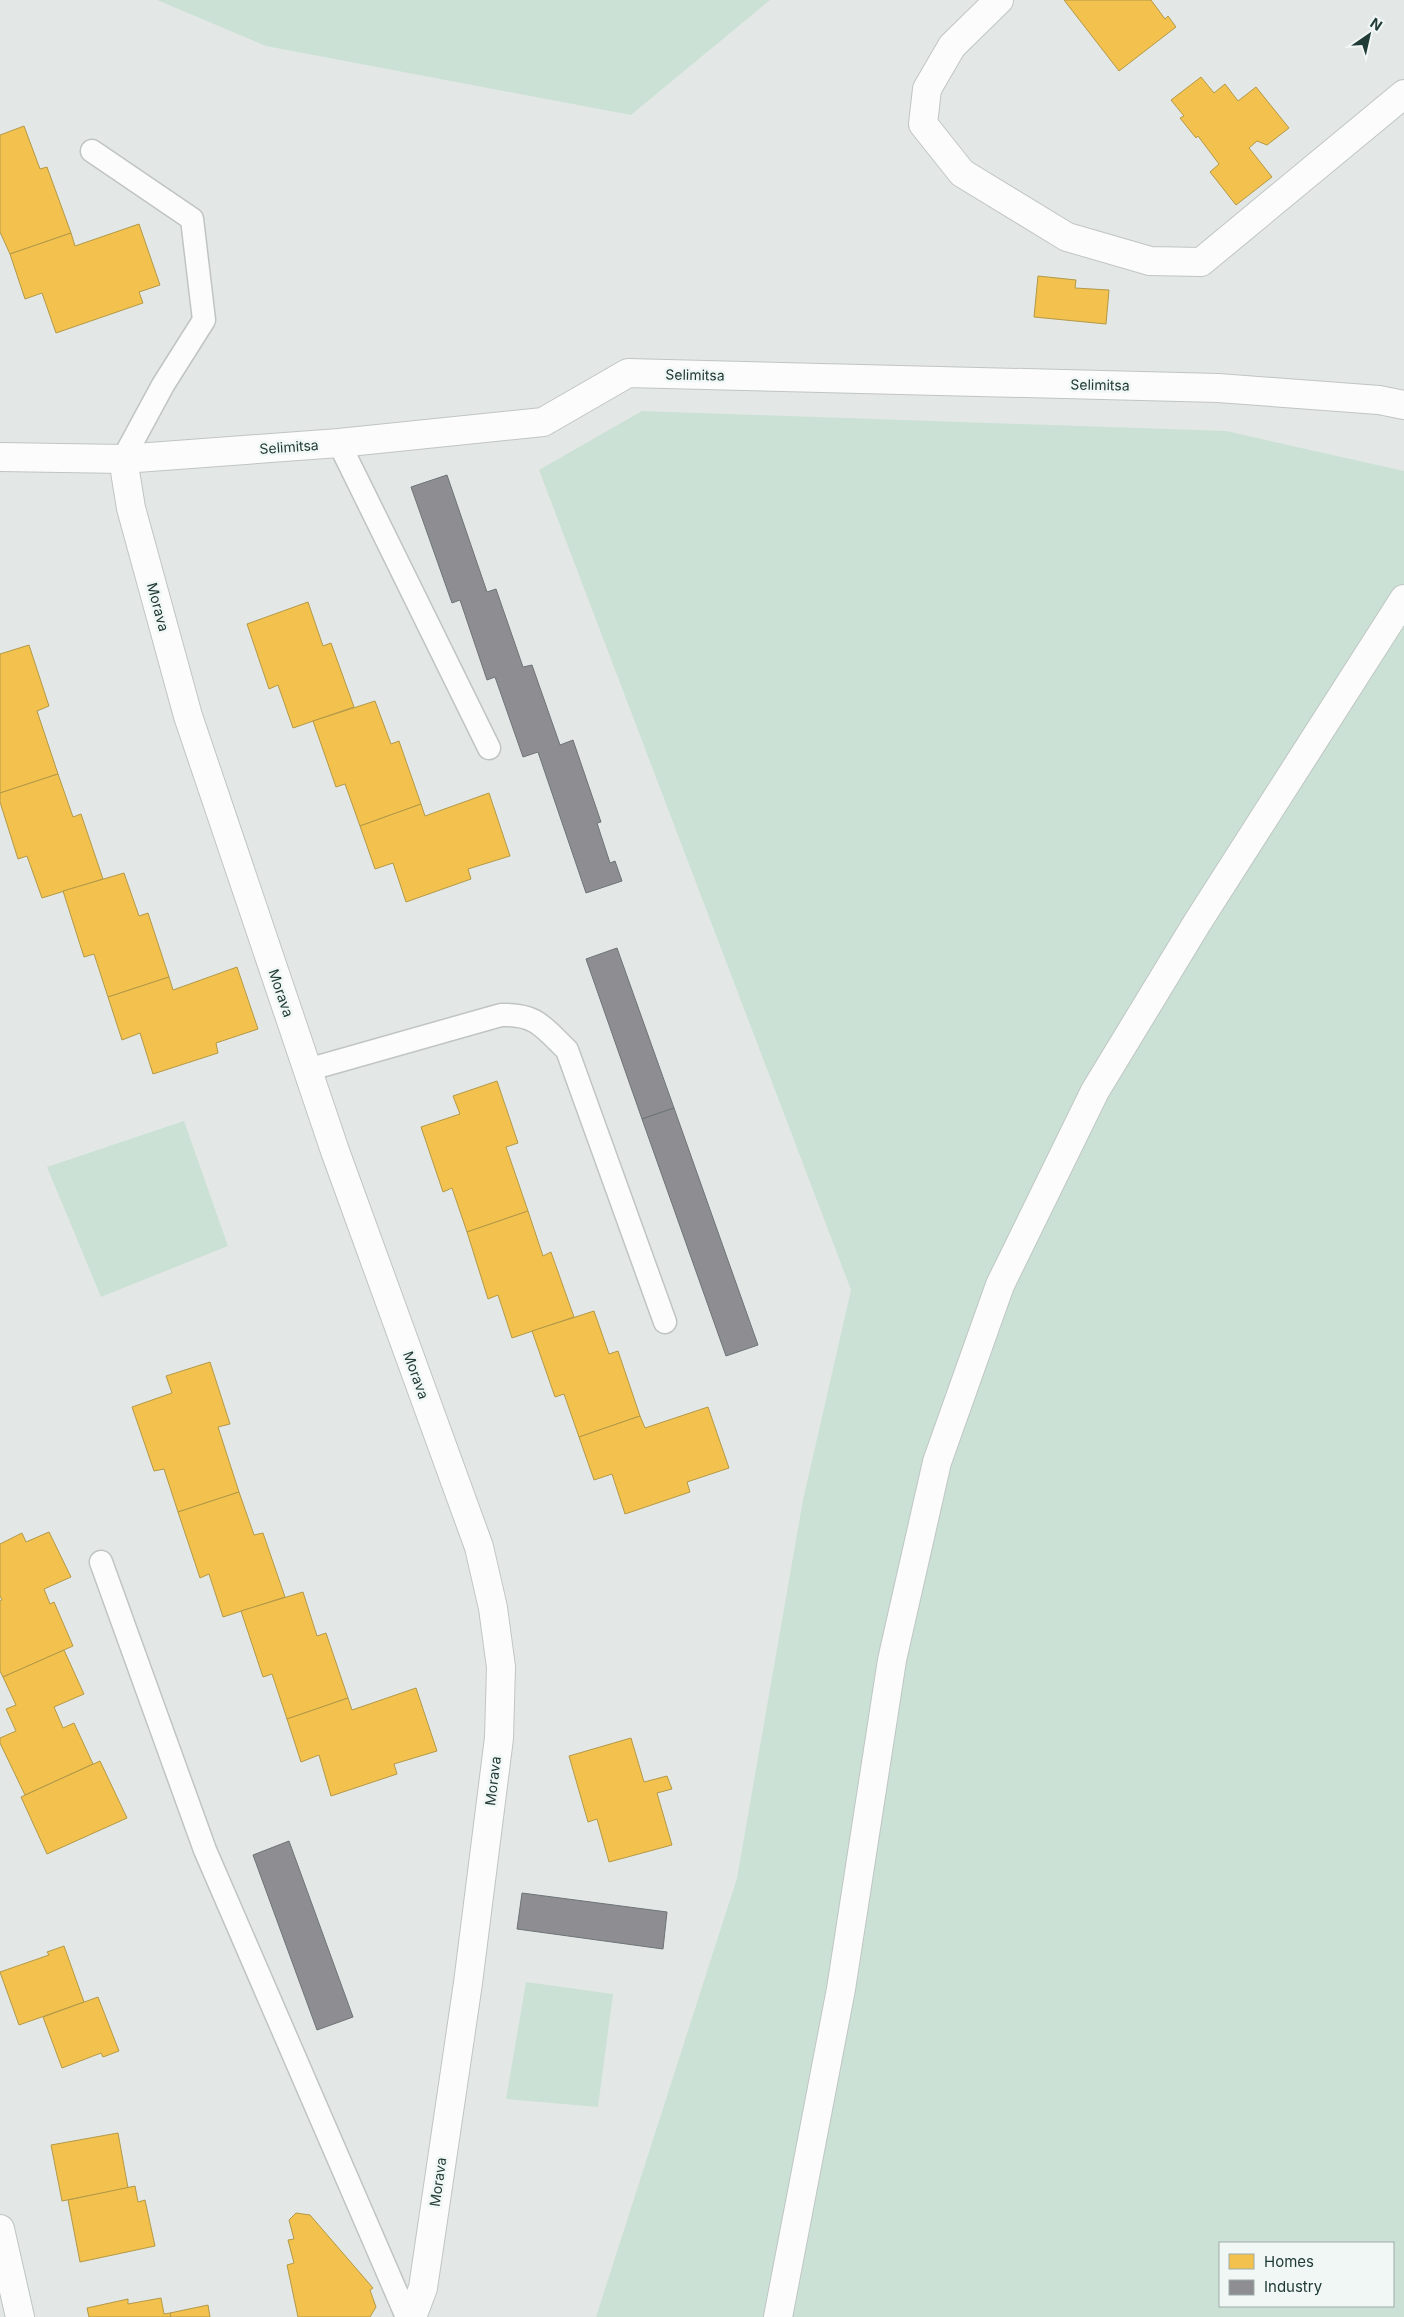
<svg xmlns="http://www.w3.org/2000/svg" width="1404" height="2317" font-family="Inter,sans-serif">
	<style>
		.green { fill: #cce1d5; fill-rule: evenodd }
		.homes { fill: #f2c14e; stroke: #b39947 }
		.industry { fill: #8d8d92; stroke: #6d7477 }
		.lines { fill: none; stroke-linecap: round; stroke-linejoin: round }
		.lane-casing { stroke: #c0c5c3; stroke-width: 25 }
		.street-casing { stroke: #c0c5c3; stroke-width: 30 }
		.secondary-casing { stroke: #bec6c4; stroke-width: 30 }
		.lane { stroke: #fbfcfb; stroke-width: 22 }
		.street { stroke: #fbfcfb; stroke-width: 28 }
		.secondary { stroke: #fbfcfb; stroke-width: 28 }
		.labels { text-anchor: middle; stroke-width: 5; stroke-linejoin: round; paint-order: stroke }
		.street-label { font-size: 14px; fill: #213b37; stroke: #f0f7f5 }
	</style>
	<rect width="100%" height="100%" fill="#e3e8e6"/>
	<g class="green">
		<path d="M157,0H770L631,115L266,46Z"/>
		<path d="M642,411L1226,431L1404,471V2317H596L737,1878L803,1500L851,1290L539,470ZM1220,2243H1393V2306H1220Z"/>
		<path d="M184,1121L228,1246L101,1297L47,1167Z"/>
		<path d="M526,1982L613,1994L598,2107L506,2099Z"/>
	</g>
	<g class="homes">
		<path d="M1064,0H1151L1165,19L1168,16L1176,27L1119,71Z"/>
		<path d="M1201,77L1214,93L1225,84L1238,101L1256,87L1289,128L1267,145L1257,141L1249,148L1272,177L1236,205L1210,172L1219,164L1198,136L1196,138L1180,118L1184,116L1171,100Z"/>
		<path d="M24,126L40,169L47,167L71,233L10,254L0,232V135Z"/>
		<path d="M139,224L160,285L139,292L143,303L56,333L42,293L25,299L10,254L71,233L75,246Z"/>
		<path d="M1038,276L1076,280L1075,288L1109,290L1106,324L1034,317Z"/>
		<path d="M308,602L323,646L331,643L354,707L293,728L278,685L269,689L247,624Z"/>
		<path d="M29,645L49,706L37,711L58,774L0,793V654Z"/>
		<path d="M375,701L391,744L399,741L421,804L360,826L345,784L336,787L313,721Z"/>
		<path d="M58,774L73,817L81,814L103,879L42,898L27,856L18,859L0,802V793Z"/>
		<path d="M489,793L510,856L468,869L471,879L406,902L393,863L375,869L360,826L421,804L425,816Z"/>
		<path d="M124,873L139,916L148,913L169,977L108,997L94,954L84,957L63,891Z"/>
		<path d="M237,967L258,1029L216,1043L218,1053L153,1074L140,1033L122,1040L108,997L169,977L173,990Z"/>
		<path d="M497,1081L518,1143L506,1147L528,1211L467,1232L452,1188L443,1192L421,1127L460,1114L453,1096Z"/>
		<path d="M528,1211L543,1256L551,1252L574,1317L512,1338L498,1295L488,1299L467,1232Z"/>
		<path d="M594,1311L609,1354L618,1351L640,1416L579,1437L564,1394L555,1397L532,1331Z"/>
		<path d="M210,1362L230,1424L218,1427L239,1492L178,1512L164,1469L154,1471L132,1407L172,1393L166,1376Z"/>
		<path d="M708,1407L729,1468L687,1482L690,1492L625,1514L612,1474L594,1480L579,1437L640,1416L645,1428Z"/>
		<path d="M239,1492L254,1535L263,1533L285,1597L223,1617L209,1574L200,1578L178,1512Z"/>
		<path d="M49,1532L71,1577L44,1589L50,1604L54,1602L73,1646L3,1677L0,1671V1601L2,1600L0,1596V1544L22,1533L26,1542Z"/>
		<path d="M303,1592L317,1636L326,1633L348,1698L287,1719L272,1674L263,1677L241,1611Z"/>
		<path d="M64,1650L84,1694L54,1707L63,1728L74,1723L93,1764L25,1795L0,1743V1738L16,1731L6,1709L16,1705L3,1677Z"/>
		<path d="M416,1688L437,1751L394,1764L397,1774L331,1796L319,1755L301,1762L287,1719L348,1698L352,1710Z"/>
		<path d="M631,1738L644,1782L667,1776L672,1789L657,1793L672,1845L609,1862L597,1819L588,1822L569,1756Z"/>
		<path d="M100,1761L127,1818L47,1854L21,1797Z"/>
		<path d="M64,1946L84,2002L19,2025L0,1972L49,1955L47,1952Z"/>
		<path d="M98,1997L119,2051L103,2057L101,2053L62,2068L43,2017Z"/>
		<path d="M118,2133L128,2188L62,2201L51,2145Z"/>
		<path d="M135,2186L138,2202L145,2200L155,2246L80,2262L68,2200Z"/>
		<path d="M296,2213L310,2215L373,2288L370,2290L376,2307L370,2317H298L287,2265L294,2263L288,2240L294,2239L289,2220Z"/>
		<path d="M161,2298L164,2314L170,2313L171,2317H89L87,2308L128,2299V2304Z"/>
		<path d="M208,2305L210,2317H171L170,2313Z"/>
	</g>
	<g class="industry">
		<path d="M447,475L487,592L496,589L523,667L532,665L560,745L573,740L601,822L597,823L610,863L615,861L622,881L586,893L538,752L523,757L495,677L487,680L460,600L452,603L411,487Z"/>
		<path d="M617,948L674,1108L642,1119L586,959Z"/>
		<path d="M674,1108L758,1345L726,1356L642,1119Z"/>
		<path d="M289,1841L353,2017L317,2030L253,1855Z"/>
		<path d="M522,1893L667,1912L663,1949L517,1929Z"/>
	</g>
	<g class="lines">
		<defs>
			<g id="lane">
				<path d="M92,151L192,219L204,320L163,385L123,459"/>
				<path d="M339,443L489,748"/>
				<path d="M307,1070L501,1015C537,1014 543,1027 567,1050L665,1322"/>
				<path d="M101,1562L205,1850L407,2317"/>
			</g>
			<g id="street">
				<path d="M999,0L952,46L927,89L923,124L962,173L1067,237L1150,261L1201,262L1404,94"/>
				<path d="M0,457L123,459L339,443L543,422L628,373L1218,388L1379,400L1404,405"/>
				<path d="M123,459L131,508L188,716L335,1151L479,1547L493,1608L501,1667L499,1738L468,1983L423,2288L412,2317"/>
			</g>
			<g id="secondary">
				<path d="M0,2229L20,2317"/>
				<path d="M778,2317L841,1989L892,1660L937,1462L1000,1285L1095,1091L1197,923L1404,599"/>
			</g>
		</defs>
		<use href="#lane" class="lane-casing"/>
		<use href="#street" class="street-casing"/>
		<use href="#secondary" class="secondary-casing"/>
		<use href="#lane" class="lane"/>
		<use href="#street" class="street"/>
		<use href="#secondary" class="secondary"/>
	</g>
	<g class="labels">
		<g class="street-label">
			<text transform="translate(695 375) rotate(1)" y="5">Selimitsa</text>
			<text transform="translate(1100 385) rotate(1)" y="5">Selimitsa</text>
			<text transform="translate(289 447) rotate(-4)" y="5">Selimitsa</text>
			<text transform="translate(158 607) rotate(75)" y="5">Morava</text>
			<text transform="translate(281 993) rotate(71)" y="5">Morava</text>
			<text transform="translate(416 1375) rotate(70)" y="5">Morava</text>
			<text transform="translate(493 1781) rotate(-83)" y="5">Morava</text>
			<text transform="translate(438 2182) rotate(-82)" y="5">Morava</text>
		</g>
	</g>
	<rect x="1219" y="2242" width="175" height="65" fill="#f0f7f5" stroke="#9daca9"/>
	<rect x="1229" y="2254" width="25" height="15" fill="#f2c14e" stroke="#9daca9"/>
	<text x="1264" y="2267" font-size="15" fill="#213b37">Homes</text>
	<rect x="1229" y="2280" width="25" height="15" fill="#8d8d92" stroke="#9daca9"/>
	<text x="1264" y="2292" font-size="15" fill="#213b37">Industry</text>
	<g transform="translate(1369 35) rotate(34)" stroke="#f0f7f5" stroke-width="4" paint-order="stroke">
	<path d="M0-4L9 19L0 12L-9 19Z" fill="#213b37"/>
	<text y="-8" font-size="14" font-weight="bold" text-anchor="middle" fill="#213b37">N</text>
	</g>
</svg>
